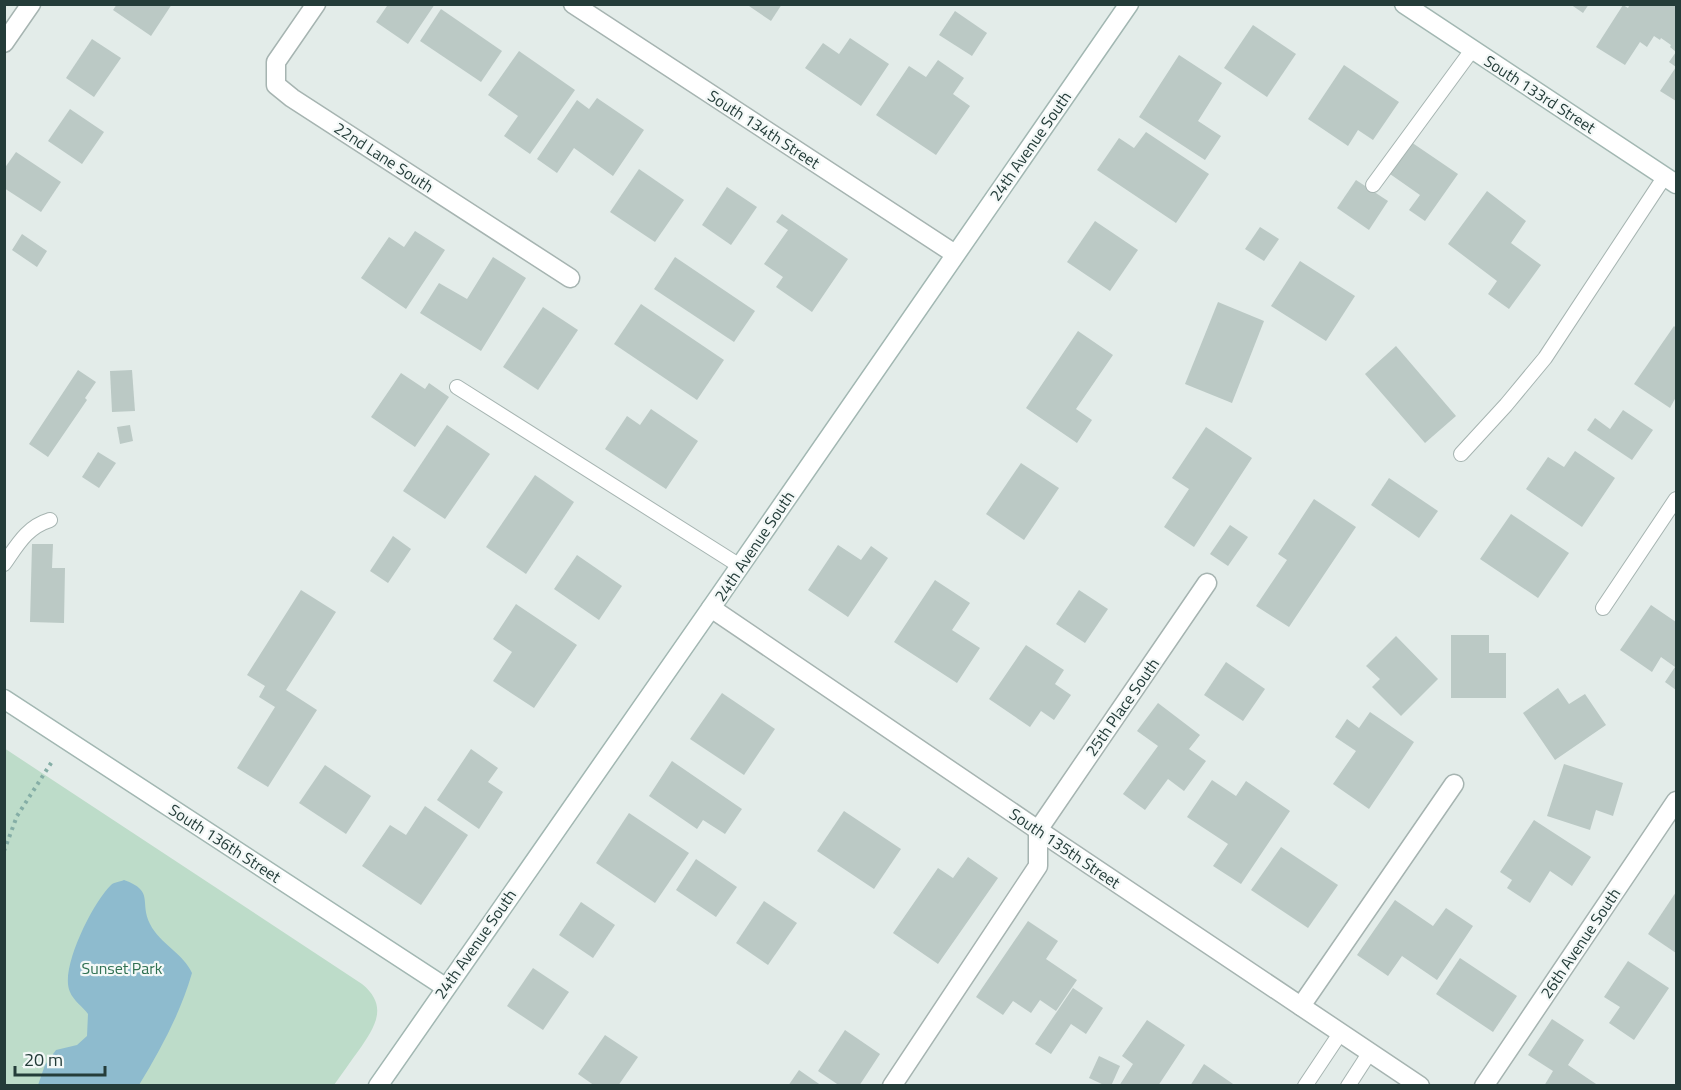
<svg xmlns="http://www.w3.org/2000/svg" width="1681" height="1090" font-family="'Titillium Web',sans-serif">
	<style>
		.green { fill: #bddcc9 }
		.water { fill: #8ebbce }
		.building { fill: #bbc9c5 }
		.lines { fill: none; stroke-linecap: round; stroke-linejoin: round }
		.lane-casing { stroke: #a6b4b1; stroke-width: 16 }
		.street-casing { stroke: #a6b4b1; stroke-width: 21 }
		.secondary-casing { stroke: #a2b7b2; stroke-width: 21 }
		.path { stroke: #85aea6; stroke-width: 4; stroke-dasharray: 3 4.5; stroke-linecap: butt }
		.lane { stroke: #fff; stroke-width: 14 }
		.street { stroke: #fff; stroke-width: 18 }
		.secondary { stroke: #fff; stroke-width: 18 }
		.labels { text-anchor: middle; stroke-width: 4.5; stroke-linejoin: round; paint-order: stroke }
		.street-label { font-size: 16px; fill: #243c39; stroke: #f3f8f7 }
		.park-label { font-size: 16px; fill: #307152; stroke: #f3f8f7 }
	</style>
	<rect width="100%" height="100%" fill="#e3ece9"/>
	<path class="green" d="M4,748L362,984C389,1006 375,1027 359,1050C350,1062 342,1074 334,1085H5Z"/>
	<path class="water" d="M124,880C155,891 139,902 150,924C160,944 183,953 192,973C180,1014 161,1049 139,1085H38L45,1065L56,1050L77,1045L87,1036L88,1014C83,1007 73,1000 70,992C59,970 93,902 111,885C114,882 119,882 124,880Z"/>
	<g class="building">
		<path d="M117,4H172L151,36L113,10Z"/>
		<path d="M385,4H435L408,44L376,22L387,6Z"/>
		<path d="M746,4H782L771,21Z"/>
		<path d="M1570,4H1589L1583,13Z"/>
		<path d="M1630,4H1676V101L1660,91L1676,67L1669,62L1676,52L1670,47L1671,45L1661,38L1660,40L1654,36L1647,47L1640,42L1625,65L1596,47L1623,5L1628,8Z"/>
		<path d="M441,9L502,51L481,82L420,41Z"/>
		<path d="M955,11L987,33L972,56L939,35Z"/>
		<path d="M1253,25L1296,54L1267,97L1224,68Z"/>
		<path d="M850,38L889,64L861,106L805,68L823,43L839,54Z"/>
		<path d="M92,39L121,58L94,97L66,78Z"/>
		<path d="M519,51L575,90L530,154L504,136L518,116L488,95Z"/>
		<path d="M1179,55L1222,83L1198,121L1221,136L1205,160L1139,117Z"/>
		<path d="M938,60L964,78L953,94L970,106L936,155L876,115L909,66L926,77Z"/>
		<path d="M1344,65L1399,102L1373,140L1358,130L1348,146L1308,119Z"/>
		<path d="M597,98L644,130L613,176L574,148L557,173L537,159L577,100L589,109Z"/>
		<path d="M70,109L104,132L82,164L48,141Z"/>
		<path d="M1146,132L1209,174L1176,223L1097,170L1119,138L1134,148Z"/>
		<path d="M1411,142L1458,174L1425,221L1409,210L1420,195L1390,174Z"/>
		<path d="M16,152L61,182L41,212L4,188V169Z"/>
		<path d="M639,169L684,200L655,242L610,212Z"/>
		<path d="M1356,180L1388,201L1369,230L1337,208Z"/>
		<path d="M727,187L757,207L731,245L702,225Z"/>
		<path d="M1487,191L1526,221L1511,243L1541,265L1509,309L1488,294L1497,281L1448,244Z"/>
		<path d="M782,214L848,259L812,312L776,287L783,277L764,264L788,230L776,222Z"/>
		<path d="M1095,221L1138,250L1110,291L1067,262Z"/>
		<path d="M1260,227L1279,239L1264,261L1245,249Z"/>
		<path d="M415,231L445,250L406,309L361,278L389,237L404,247Z"/>
		<path d="M22,234L47,251L37,267L12,250Z"/>
		<path d="M493,257L526,278L481,351L420,313L439,283L467,299Z"/>
		<path d="M675,257L755,311L734,342L654,289Z"/>
		<path d="M1300,261L1355,296L1326,341L1271,306Z"/>
		<path d="M1218,302L1264,321L1232,403L1185,384Z"/>
		<path d="M641,304L724,360L697,400L614,344Z"/>
		<path d="M543,307L578,330L538,390L503,367Z"/>
		<path d="M1674,326L1676,328V397L1670,408L1634,384Z"/>
		<path d="M1078,331L1113,355L1076,409L1092,420L1077,443L1026,408Z"/>
		<path d="M1396,346L1456,416L1425,443L1365,374Z"/>
		<path d="M78,370L96,382L85,398L87,400L48,457L29,444Z"/>
		<path d="M132,370L135,411L112,412L110,371Z"/>
		<path d="M401,373L425,389L429,383L449,397L415,447L371,417Z"/>
		<path d="M651,409L698,441L666,489L605,449L627,416L640,425Z"/>
		<path d="M1623,410L1653,430L1632,460L1587,430L1595,418L1610,429Z"/>
		<path d="M130,425L133,441L120,444L117,427Z"/>
		<path d="M447,425L490,454L445,519L403,491Z"/>
		<path d="M1206,427L1252,458L1194,547L1164,527L1189,489L1172,478Z"/>
		<path d="M1575,451L1615,478L1582,527L1526,489L1548,457L1564,467Z"/>
		<path d="M98,452L116,463L99,488L82,477Z"/>
		<path d="M1021,463L1059,488L1024,540L986,514Z"/>
		<path d="M535,475L574,502L526,574L486,547Z"/>
		<path d="M1389,478L1438,511L1419,538L1371,505Z"/>
		<path d="M1314,499L1356,527L1289,627L1256,606L1287,560L1278,554Z"/>
		<path d="M1511,514L1569,553L1538,598L1480,559Z"/>
		<path d="M1230,525L1248,537L1228,566L1210,554Z"/>
		<path d="M393,536L411,549L388,583L370,571Z"/>
		<path d="M32,544H53L52,568H65L64,623L30,622Z"/>
		<path d="M838,545L861,560L871,546L888,558L848,617L808,590Z"/>
		<path d="M577,555L622,586L599,620L554,589Z"/>
		<path d="M935,580L970,603L952,630L980,648L957,683L894,642Z"/>
		<path d="M301,590L336,612L286,690L317,710L268,787L237,768L275,707L259,697L265,686L247,675Z"/>
		<path d="M1079,590L1108,609L1085,643L1056,624Z"/>
		<path d="M516,604L577,645L534,708L493,681L512,652L493,639Z"/>
		<path d="M1651,605L1676,622V690L1665,682L1675,667L1661,657L1652,672L1620,650Z"/>
		<path d="M1451,635H1489V653H1506V698H1451Z"/>
		<path d="M1396,636L1438,679L1401,716L1372,687L1380,679L1366,666Z"/>
		<path d="M1026,645L1064,670L1055,684L1071,695L1054,720L1041,711L1030,727L989,699Z"/>
		<path d="M1226,662L1265,689L1243,721L1204,695Z"/>
		<path d="M1558,688L1569,704L1585,694L1606,725L1555,760L1523,713Z"/>
		<path d="M722,693L775,729L744,775L690,739Z"/>
		<path d="M1158,703L1200,735L1189,749L1206,761L1184,791L1168,779L1145,810L1123,794L1158,746L1137,731Z"/>
		<path d="M1370,712L1414,742L1369,809L1333,784L1356,751L1335,737L1347,719L1359,728Z"/>
		<path d="M471,749L498,768L488,782L503,792L479,829L437,800Z"/>
		<path d="M672,761L742,809L725,834L703,820L697,829L649,796Z"/>
		<path d="M1564,764L1623,783L1613,816L1596,810L1590,830L1547,816Z"/>
		<path d="M325,765L371,796L346,834L299,803Z"/>
		<path d="M1212,780L1236,796L1246,781L1290,811L1241,884L1213,866L1228,844L1187,817Z"/>
		<path d="M425,806L468,835L421,905L362,866L390,825L406,835Z"/>
		<path d="M844,811L901,849L874,889L817,851Z"/>
		<path d="M629,813L689,853L655,903L596,863Z"/>
		<path d="M1534,820L1591,857L1572,886L1550,871L1530,903L1507,888L1512,880L1500,872Z"/>
		<path d="M1281,847L1338,885L1308,928L1251,890Z"/>
		<path d="M968,857L998,878L938,964L893,933L938,868L953,878Z"/>
		<path d="M696,859L737,887L716,917L676,890Z"/>
		<path d="M1676,892V953L1648,934Z"/>
		<path d="M1395,900L1433,926L1446,908L1473,926L1437,980L1402,956L1388,976L1357,955Z"/>
		<path d="M764,901L797,923L768,965L736,943Z"/>
		<path d="M581,902L615,925L593,958L559,935Z"/>
		<path d="M1028,921L1058,941L1046,959L1077,980L1056,1011L1040,1000L1031,1013L1013,1001L1003,1015L976,997Z"/>
		<path d="M1460,958L1517,996L1493,1032L1436,994Z"/>
		<path d="M1628,961L1669,988L1634,1040L1609,1023L1620,1007L1604,997Z"/>
		<path d="M533,968L569,992L543,1030L507,1006Z"/>
		<path d="M1073,988L1103,1008L1086,1034L1071,1024L1051,1054L1035,1044Z"/>
		<path d="M1552,1019L1584,1040L1568,1065L1599,1086H1544L1553,1071L1528,1055Z"/>
		<path d="M1147,1020L1185,1045L1158,1086H1119L1133,1064L1122,1056Z"/>
		<path d="M845,1030L880,1054L859,1086H840L818,1071Z"/>
		<path d="M605,1035L638,1057L618,1086H595L578,1074Z"/>
		<path d="M1099,1056L1120,1066L1111,1086H1106L1089,1078Z"/>
		<path d="M1204,1064L1236,1086H1190Z"/>
		<path d="M799,1070L822,1086H788Z"/>
	</g>
	<g class="lines">
		<defs>
			<g id="lane">
				<path d="M1373,185L1472,50"/>
				<path d="M457,387L740,566"/>
				<path d="M1461,454L1506,405L1545,358L1665,176"/>
				<path d="M4,564C18,544 27,527 50,520"/>
				<path d="M1603,608L1676,499"/>
				<path d="M1305,1086L1341,1032"/>
				<path d="M1348,1086L1370,1052"/>
			</g>
			<g id="street">
				<path d="M316,4L276,62V85L292,98L570,278"/>
				<path d="M573,4L955,254"/>
				<path d="M4,43L31,4"/>
				<path d="M711,608L1038,830L1420,1086"/>
				<path d="M1301,1006L1454,784"/>
				<path d="M892,1086L1038,866V830L1207,583"/>
				<path d="M1484,1086L1676,801"/>
			</g>
			<g id="secondary">
				<path d="M1404,4L1676,184"/>
				<path d="M4,699L445,987"/>
				<path d="M378,1086L711,608L1129,4"/>
			</g>
		</defs>
		<use href="#lane" class="lane-casing"/>
		<use href="#street" class="street-casing"/>
		<use href="#secondary" class="secondary-casing"/>
		<path class="path" d="M4,851L17,816L53,760"/>
		<use href="#lane" class="lane"/>
		<use href="#street" class="street"/>
		<use href="#secondary" class="secondary"/>
	</g>
	<g class="labels">
		<g class="street-label">
			<text transform="translate(1540 94) rotate(33)" y="6">South 133rd Street</text>
			<text transform="translate(764 129) rotate(33)" y="6">South 134th Street</text>
			<text transform="translate(1030 146) rotate(-55)" y="6">24th Avenue South</text>
			<text transform="translate(384 157) rotate(33)" y="6">22nd Lane South</text>
			<text transform="translate(754 546) rotate(-56)" y="6">24th Avenue South</text>
			<text transform="translate(1122 707) rotate(-55)" y="6">25th Place South</text>
			<text transform="translate(225 843) rotate(33)" y="6">South 136th Street</text>
			<text transform="translate(1065 848) rotate(34)" y="6">South 135th Street</text>
			<text transform="translate(1580 943) rotate(-56)" y="6">26th Avenue South</text>
			<text transform="translate(475 944) rotate(-55)" y="6">24th Avenue South</text>
		</g>
		<g class="park-label">
			<text x="122" y="974">Sunset Park</text>
		</g>
	</g>
	<rect width="1681" height="1090" fill="none" stroke="#243c39" stroke-width="12"/>
	<path d="M15 1066v9h90v-9" fill="none" stroke="#243c39" stroke-width="3"/>
	<text x="24" y="1066" font-size="18" fill="#243c39" stroke="#f3f8f7" stroke-width="4.5" paint-order="stroke">20 m</text>
</svg>
